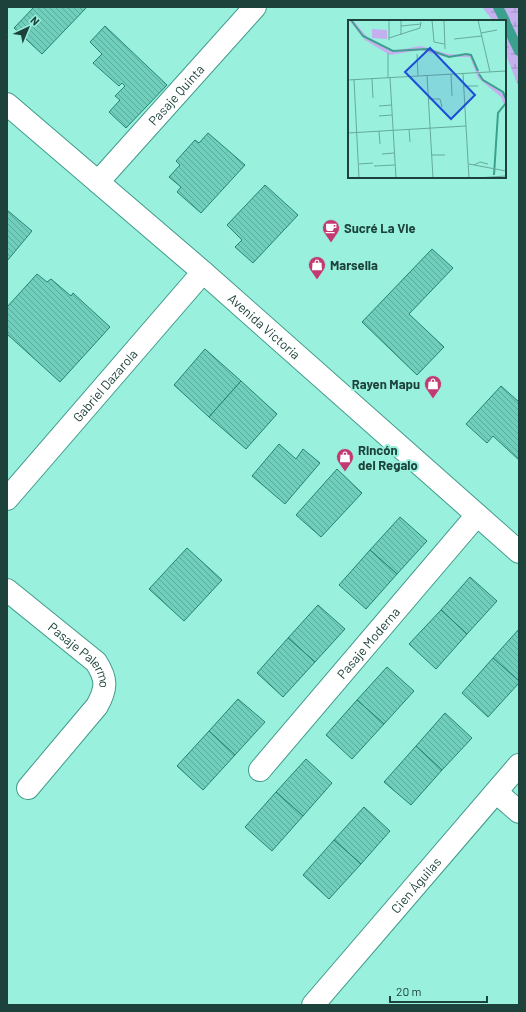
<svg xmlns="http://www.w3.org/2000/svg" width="526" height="1012" font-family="Barlow,sans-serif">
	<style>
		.wetland { fill: url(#wetland-marsh) }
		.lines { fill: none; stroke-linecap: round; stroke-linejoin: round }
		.stream { stroke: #3ca08e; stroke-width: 10 }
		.building { fill: url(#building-back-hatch); stroke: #258373 }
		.minor-casing { stroke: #419a8a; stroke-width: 24 }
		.tertiary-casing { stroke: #419a8a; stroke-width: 24 }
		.minor { stroke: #fff; stroke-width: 22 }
		.tertiary { stroke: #fff; stroke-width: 22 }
		.labels { text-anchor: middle; stroke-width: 4; stroke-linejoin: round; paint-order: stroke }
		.street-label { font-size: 13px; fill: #1d423b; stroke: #98f0dd }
		.poi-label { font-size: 13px; font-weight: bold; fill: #1d423b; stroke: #98f0dd; text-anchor: start }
		.inset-river { fill: none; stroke: #3ca08e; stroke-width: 2 }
		.inset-road { fill: none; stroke: #67aa9c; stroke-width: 1 }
		.view { fill: #1d4ed8; fill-opacity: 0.15; stroke: #1d4ed8; stroke-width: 2 }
		.inset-edge { fill: none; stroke: #1d423b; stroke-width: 2 }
	</style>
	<defs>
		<pattern id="wetland-marsh" width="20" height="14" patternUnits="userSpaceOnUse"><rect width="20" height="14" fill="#c4b0ee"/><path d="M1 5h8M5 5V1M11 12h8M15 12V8" fill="none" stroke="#9f91c2"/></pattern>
		<pattern id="building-back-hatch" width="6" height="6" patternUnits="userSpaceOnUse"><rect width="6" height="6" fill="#6fcfbc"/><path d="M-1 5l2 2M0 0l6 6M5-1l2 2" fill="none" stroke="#5baa9a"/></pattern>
	</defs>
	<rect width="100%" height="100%" fill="#98f0dd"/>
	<path class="wetland" d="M482,7H519V88L505,52V21H493Z"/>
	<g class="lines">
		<g class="stream">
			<path d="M498,7L505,21"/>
			<path d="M505,22L519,51"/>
		</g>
	</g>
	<g class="building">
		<path d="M34,7H87L42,54L14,28Z"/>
		<path d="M105,26L167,85L126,128L109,112L120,100L115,96L125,86L122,83L119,86L93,63L102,54L90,42Z"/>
		<path d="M208,133L245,165L201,213L177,192L181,187L169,177L180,165L176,161L195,140L199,143Z"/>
		<path d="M265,185L298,215L253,263L235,247L242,240L227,225Z"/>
		<path d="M7,210L32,231L7,261Z"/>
		<path d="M432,249L453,268L409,314L444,347L417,375L362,322Z"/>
		<path d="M37,274L47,282L51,279L71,296L73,293L110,327L60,382L7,334V307Z"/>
		<path d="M205,349L241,381L209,417L174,385Z"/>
		<path d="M241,381L277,414L246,449L209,417Z"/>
		<path d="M501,386L519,402V460L493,436L487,443L466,424Z"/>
		<path d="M279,444L296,459L303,449L320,463L285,504L252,476Z"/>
		<path d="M337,469L362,493L321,537L296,515Z"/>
		<path d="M400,517L427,541L397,574L370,550Z"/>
		<path d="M187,548L222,580L184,621L149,589Z"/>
		<path d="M370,550L397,574L366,609L339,585Z"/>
		<path d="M470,577L497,601L467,634L441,610Z"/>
		<path d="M318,605L345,629L315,662L288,638Z"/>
		<path d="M441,610L467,634L436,669L409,644Z"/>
		<path d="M519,629V681L493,658Z"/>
		<path d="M288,638L315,662L283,697L257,673Z"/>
		<path d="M493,658L519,681V683L488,717L462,693Z"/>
		<path d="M387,667L414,691L384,724L357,700Z"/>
		<path d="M238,699L265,722L235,755L209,731Z"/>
		<path d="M357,700L384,724L352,759L326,735Z"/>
		<path d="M445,713L472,738L442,770L416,746Z"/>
		<path d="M209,731L235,755L203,790L177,766Z"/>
		<path d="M416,746L442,770L411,805L384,782Z"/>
		<path d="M306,759L332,783L303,816L276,792Z"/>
		<path d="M276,792L303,816L272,851L245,827Z"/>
		<path d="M364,807L390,831L361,864L334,840Z"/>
		<path d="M334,840L361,864L329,899L303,875Z"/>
	</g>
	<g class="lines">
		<defs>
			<g id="minor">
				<path id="s1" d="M98,182L255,7"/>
				<path id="s2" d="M7,499L203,272"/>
				<path id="s3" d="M7,590L96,662C107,679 107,688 97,706L28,788"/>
				<path id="s4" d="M260,770L477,515"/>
				<path d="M496,792L519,812"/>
				<path id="s5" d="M313,1005L519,765"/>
			</g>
			<g id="tertiary">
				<path id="s6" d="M7,104L203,272L519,552"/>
			</g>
		</defs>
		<use href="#minor" class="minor-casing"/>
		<use href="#tertiary" class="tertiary-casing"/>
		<use href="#minor" class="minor"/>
		<use href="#tertiary" class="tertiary"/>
	</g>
	<defs>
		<symbol id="cafe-pin" viewBox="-11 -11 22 30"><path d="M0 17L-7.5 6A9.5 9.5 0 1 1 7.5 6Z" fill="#c33a73" stroke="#98f0dd"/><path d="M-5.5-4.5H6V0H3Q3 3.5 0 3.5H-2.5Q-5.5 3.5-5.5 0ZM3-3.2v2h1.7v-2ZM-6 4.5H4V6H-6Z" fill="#fff"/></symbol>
		<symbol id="shop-pin" viewBox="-11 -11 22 30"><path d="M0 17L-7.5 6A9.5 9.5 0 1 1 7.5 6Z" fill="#c33a73" stroke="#98f0dd"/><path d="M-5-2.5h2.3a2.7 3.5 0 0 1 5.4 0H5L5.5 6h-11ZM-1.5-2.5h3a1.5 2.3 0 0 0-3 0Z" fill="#fff"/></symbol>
	</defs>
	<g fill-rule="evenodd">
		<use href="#cafe-pin" x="321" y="218" width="20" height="27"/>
		<use href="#shop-pin" x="307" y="255" width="20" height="27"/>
		<use href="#shop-pin" x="423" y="374" width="20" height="27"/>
		<use href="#shop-pin" x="335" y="447" width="20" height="27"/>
	</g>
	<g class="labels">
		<g class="street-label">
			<text dy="5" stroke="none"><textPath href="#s1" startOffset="117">Pasaje Quinta</textPath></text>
			<text dy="5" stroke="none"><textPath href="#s6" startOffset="340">Avenida Victoria</textPath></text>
			<text dy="5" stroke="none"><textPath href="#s2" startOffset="150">Gabriel Dazarola</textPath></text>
			<text dy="5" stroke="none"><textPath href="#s4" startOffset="167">Pasaje Moderna</textPath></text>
			<text dy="5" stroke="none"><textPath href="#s3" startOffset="99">Pasaje Palermo</textPath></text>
			<text dy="5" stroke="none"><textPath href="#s5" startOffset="158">Cien Águilas</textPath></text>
		</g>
		<g class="poi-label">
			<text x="344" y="233">Sucré La Vie</text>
			<text x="330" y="270">Marsella</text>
			<text x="420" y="389" text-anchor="end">Rayen Mapu</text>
			<text x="358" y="455">Rincón<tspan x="358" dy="15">del Regalo</tspan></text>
		</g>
	</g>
	<g transform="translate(348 20)">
		<rect width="158" height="158" fill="#98f0dd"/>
		<path d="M24,9L39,10V19L24,18Z" fill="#c4b0ee"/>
		<path d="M1,0H5L19,17L44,31L73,26L100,34L124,35L133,57L158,76V89L153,77L130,58L122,37H98L72,30L42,35L17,20Z" fill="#c4b0ee"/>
		<path class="inset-river" d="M3,0L15,16L45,31L79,29L101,37L118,34L123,35L130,51M131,54L135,60L155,72L158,79M146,155L150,93L158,83"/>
		<path class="inset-road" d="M53,0V15M84,0L86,22L96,24M96,0L97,29M130,0L142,52M53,6L73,4M133,13L149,10M41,18L72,8L73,2M106,19L134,16M41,20V0M69,34L70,56M103,54L104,76M115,54L121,158M79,55L85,158M40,58V33M42,58L48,158M24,59L25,78M0,60L158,51M6,60L11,158M116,66H130M80,79H92L94,87M31,86L44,85M31,96L44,95M61,109L62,122M31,111L32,124M0,113L118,106M34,134L46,133M83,135H97M11,144L25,143M121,144L158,151M126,145L132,142L140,144M26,146L47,145M128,158L158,156"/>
		<path class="view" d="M82,28L127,75L103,99L57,52Z"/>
		<rect width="158" height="158" class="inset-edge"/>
	</g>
	<rect width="526" height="1012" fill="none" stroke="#1d423b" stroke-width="16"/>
	<g transform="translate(28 28) rotate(44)" stroke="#98f0dd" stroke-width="3" paint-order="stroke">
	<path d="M0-3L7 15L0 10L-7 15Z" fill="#1d423b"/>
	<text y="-6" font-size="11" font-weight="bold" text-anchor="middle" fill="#1d423b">N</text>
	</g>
	<path d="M390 996v6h97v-6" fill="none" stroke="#1d423b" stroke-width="2"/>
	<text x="396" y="996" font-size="12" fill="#1d423b" stroke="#98f0dd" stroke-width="3" paint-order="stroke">20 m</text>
</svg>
